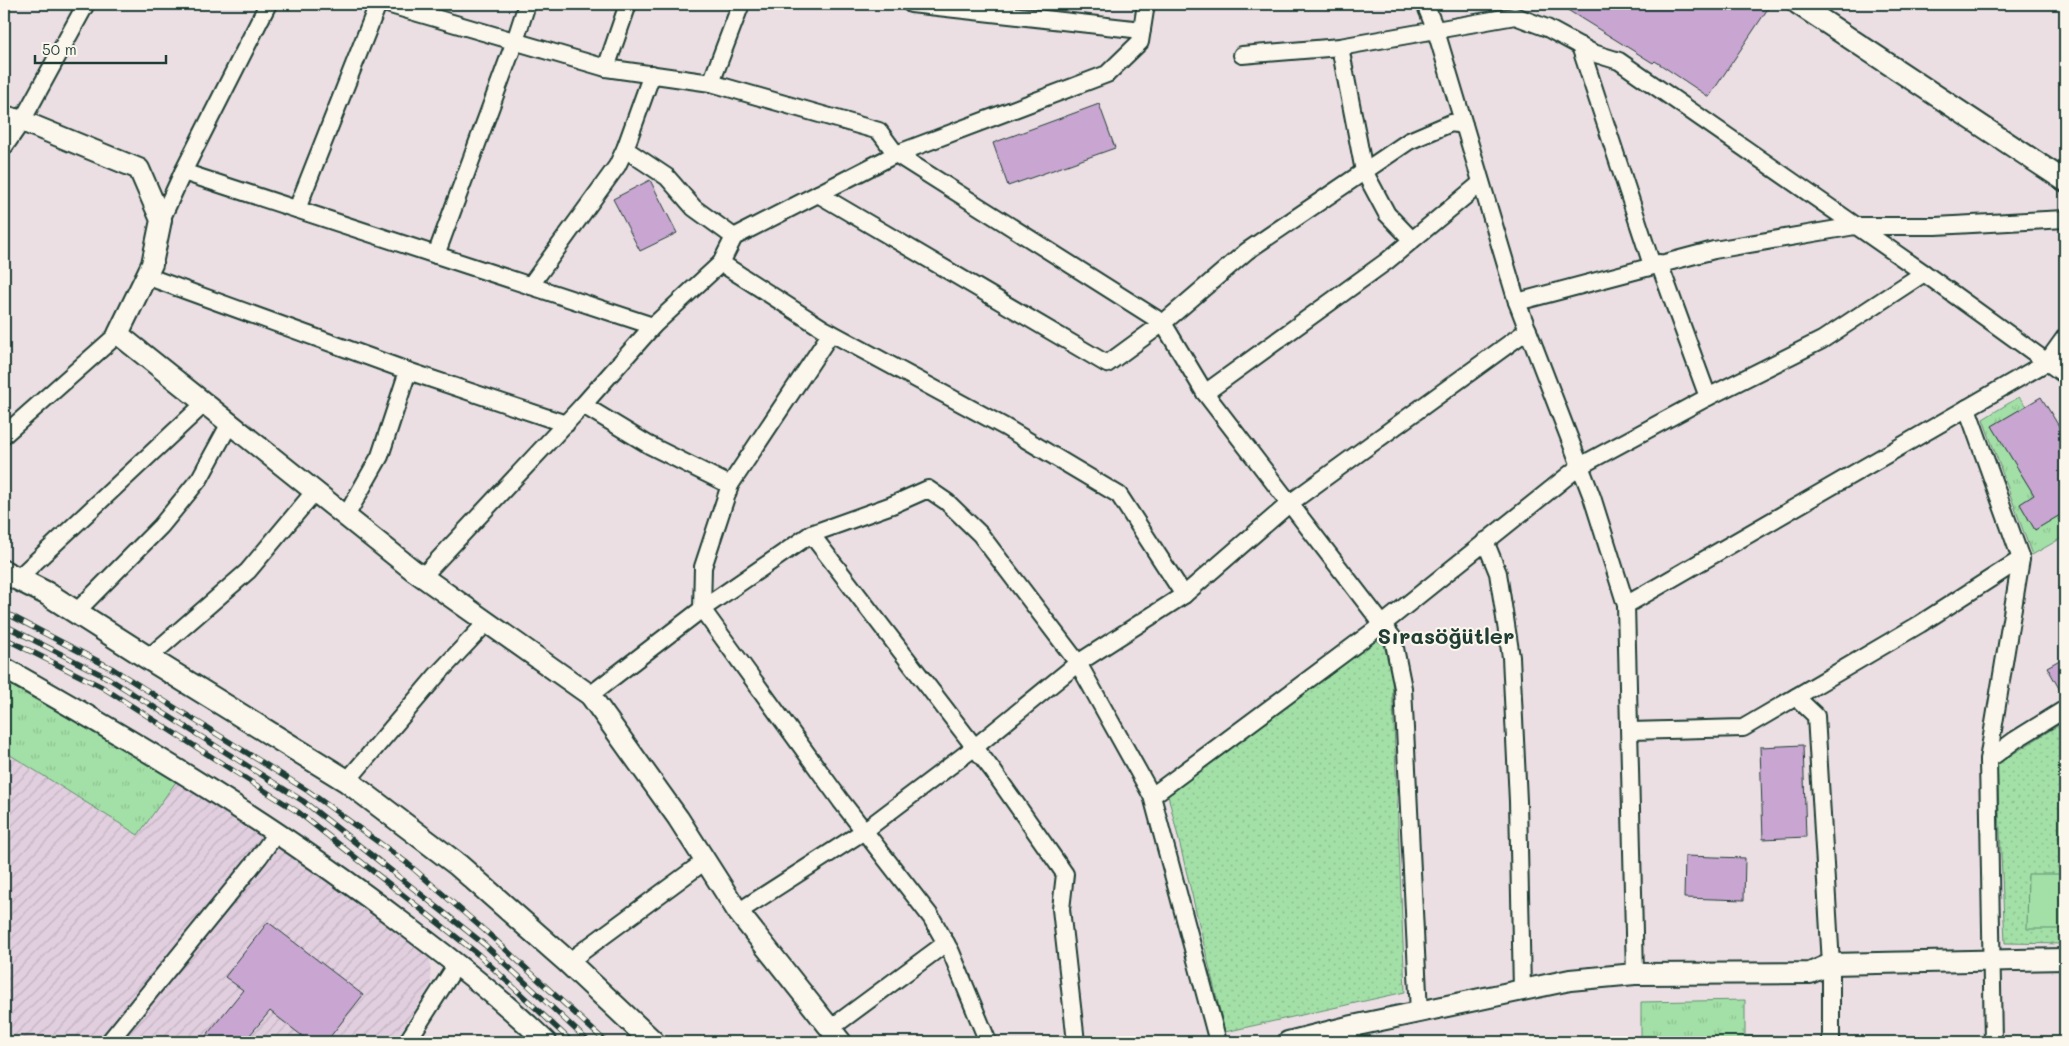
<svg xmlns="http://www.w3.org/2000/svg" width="2069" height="1046" font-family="Mali,sans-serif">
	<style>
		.industrial { fill: url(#industrial-furrows) }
		.grass { fill: url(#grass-tufts); stroke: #618e6e }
		.park { fill: url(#park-dots); stroke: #618e6e }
		.pitch { fill: #a3e0a7; stroke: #618e6e }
		.building { fill: #c8a6d1; stroke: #1f3d34 }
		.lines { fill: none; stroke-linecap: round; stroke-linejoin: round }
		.minor-casing { stroke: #1f3d34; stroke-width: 20 }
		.tertiary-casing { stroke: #1f3d34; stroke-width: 24 }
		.secondary-casing { stroke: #1f3d34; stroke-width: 26 }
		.minor { stroke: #fbf7ec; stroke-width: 16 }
		.tertiary { stroke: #fbf7ec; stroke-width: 20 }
		.secondary { stroke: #fbf7ec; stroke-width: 22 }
		.rail-casing { stroke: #1f3d34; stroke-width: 5.5 }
		.rail { stroke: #fbf7ec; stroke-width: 4; stroke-dasharray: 11; stroke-linecap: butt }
		.labels { text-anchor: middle; stroke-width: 4; stroke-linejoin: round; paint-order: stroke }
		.district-label { font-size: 22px; font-weight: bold; fill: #1f3d34; stroke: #fbf7ec }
	</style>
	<defs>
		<pattern id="industrial-furrows" width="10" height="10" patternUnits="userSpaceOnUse" patternTransform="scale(1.25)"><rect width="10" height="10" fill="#e1cede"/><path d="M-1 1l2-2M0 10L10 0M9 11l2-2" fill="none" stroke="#c1b2bf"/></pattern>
		<pattern id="grass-tufts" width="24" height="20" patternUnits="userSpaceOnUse" patternTransform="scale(1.25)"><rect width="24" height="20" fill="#a3e0a7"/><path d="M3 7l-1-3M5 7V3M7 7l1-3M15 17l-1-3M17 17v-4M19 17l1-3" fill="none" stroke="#8cc190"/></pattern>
		<pattern id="park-dots" width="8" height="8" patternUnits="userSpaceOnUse" patternTransform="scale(1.25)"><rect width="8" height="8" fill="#a3e0a7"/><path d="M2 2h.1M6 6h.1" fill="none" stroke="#8cc190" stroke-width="1.8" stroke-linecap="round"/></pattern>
	</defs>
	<rect width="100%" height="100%" fill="#ecdfe4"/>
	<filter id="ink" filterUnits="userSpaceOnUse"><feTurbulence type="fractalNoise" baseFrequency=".02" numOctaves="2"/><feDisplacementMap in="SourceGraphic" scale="10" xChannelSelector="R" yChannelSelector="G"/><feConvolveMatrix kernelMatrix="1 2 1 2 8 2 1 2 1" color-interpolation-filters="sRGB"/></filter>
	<g filter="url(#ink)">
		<path class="industrial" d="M4,682L178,779L301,860L430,959L431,984L394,1042H4Z"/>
		<g class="grass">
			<path d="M2019,397L2026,406L1992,426L2034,495L2020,504L2035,530L2065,512V536L2032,555L1983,419Z"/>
			<path d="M4,682L178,779L138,835L4,751Z"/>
			<path d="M1745,1000V1036H1779L1783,1042H1641V1002Z"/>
		</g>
		<g class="park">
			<path d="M1372,638L1384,645L1392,677L1405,992L1225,1032L1167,791Z"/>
			<path d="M2065,721V944L2005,943L1997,764Z"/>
		</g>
		<path class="pitch" d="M2028,874H2065V929H2027Z"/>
		<g class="building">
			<path d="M1558,4H1771L1709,97L1655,61L1653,63Z"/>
			<path d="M1099,104L1115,148L1008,186L993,143Z"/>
			<path d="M650,180L677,233L640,251L613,199Z"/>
			<path d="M2041,397L2065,436V512L2035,530L2020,504L2034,495L1992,426Z"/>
			<path d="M2065,657V699L2047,667Z"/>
			<path d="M1803,745L1806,837L1763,839L1760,747Z"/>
			<path d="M1685,856L1745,858L1744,900L1684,898Z"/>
			<path d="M268,922L363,995L326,1042H310L270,1011L244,1042H201L243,990L225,977Z"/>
		</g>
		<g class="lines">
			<defs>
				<g id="minor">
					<path d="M387,4L606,68L711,83L879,131L896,154L1163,323L1205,393L1393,638L1403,688L1419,1013"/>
					<path d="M911,4L1142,30"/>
					<path d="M1425,4L1436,31L1517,302L1592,497L1626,605L1635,974"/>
					<path d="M1580,46L1652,265"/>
					<path d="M1340,47L1364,171L1387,214L1412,240"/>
					<path d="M1242,55L1340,47L1515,16L1547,28L1593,53L1619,61L1924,273L2065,375"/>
					<path d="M606,68L628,4"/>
					<path d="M711,83L741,4"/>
					<path d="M4,147L22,121L86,4"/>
					<path d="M625,149L667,177L694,208L734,237"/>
					<path d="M183,172L653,326"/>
					<path d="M818,194L1107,364L1163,323L1247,251L1409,141L1451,123L1464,125"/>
					<path d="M297,209L378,4"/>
					<path d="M161,220L183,172L268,4"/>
					<path d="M436,255L515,41L527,4"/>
					<path d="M721,263L822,328L1005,427L1119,495L1184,595"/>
					<path d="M146,276L408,371L566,424"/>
					<path d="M530,286L617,166L625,149L652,74"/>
					<path d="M1517,302L1714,250L1855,226H1936L2065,219"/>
					<path d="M1205,393L1387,261L1481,183"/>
					<path d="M1708,397L1822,340L1924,273"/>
					<path d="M583,405L649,445L730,485"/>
					<path d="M1967,408L2021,559L1988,760L1993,1042"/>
					<path d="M4,435L118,334"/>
					<path d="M346,516L380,456L408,371"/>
					<path d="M811,534L993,771L1065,874L1061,909L1076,1042"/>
					<path d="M1485,541L1498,573L1511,657L1518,801L1522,990"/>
					<path d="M423,576L583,405L653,326L721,263L734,237L896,154L1107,74L1140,42L1146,4"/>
					<path d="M17,579L205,403"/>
					<path d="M1626,605L2047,362L2065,337"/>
					<path d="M76,612L161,526L200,478L230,423"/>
					<path d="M148,658L248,571L315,491"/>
					<path d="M590,695L702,609L703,567L730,485L831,333"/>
					<path d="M1796,697L1816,716L1831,964V1042"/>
					<path d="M1630,731L1743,728L1920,624L2021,559"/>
					<path d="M1988,760L2015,740L2065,709"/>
					<path d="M347,781L437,675L487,622"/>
					<path d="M1152,796L1383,624L1580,466L1708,397L1659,263"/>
					<path d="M738,912L864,831L975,747L1078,663L1184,595L1290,503L1528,330"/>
					<path d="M568,962L705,861"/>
					<path d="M1348,1027L1354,1042"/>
					<path d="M831,1028L946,943"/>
					<path d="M109,1042L259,857L277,832"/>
					<path d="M407,1042L457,964"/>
					<path d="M988,1042L951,952L931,917L841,801L702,609L811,534L892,505L928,489L947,502L980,534L1078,663L1152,796L1218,1042"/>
				</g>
				<g id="tertiary">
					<path d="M1798,4L2065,181"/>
					<path d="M4,116L22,121L139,169L161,220L152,264L118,334L413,570L590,695L678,818L738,912L841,1042"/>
					<path d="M4,668C142,746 278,827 404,924C453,961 502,999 546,1042"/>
					<path d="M1288,1042L1348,1027L1570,980L1635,974L1810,973L1831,964L2065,959"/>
				</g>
				<path id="secondary" d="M4,572L46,593L148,658L347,781L458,865L568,962L653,1042"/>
			</defs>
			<use href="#minor" class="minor-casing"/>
			<use href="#tertiary" class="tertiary-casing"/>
			<use href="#secondary" class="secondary-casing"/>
			<use href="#minor" class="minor"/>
			<use href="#tertiary" class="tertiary"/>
			<use href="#secondary" class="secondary"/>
			<defs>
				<g id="rail">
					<path d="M4,612L113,669L308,791L407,863L491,936L606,1042"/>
					<path d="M4,625L108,678L303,801L485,945L589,1042"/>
					<path d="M4,638L102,687L298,812L479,955L572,1042"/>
				</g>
			</defs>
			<use href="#rail" class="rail-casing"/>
			<use href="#rail" class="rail"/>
		</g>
	</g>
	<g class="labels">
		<g class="district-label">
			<text x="1446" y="644">Sırasöğütler</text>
		</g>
	</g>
	<rect width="2069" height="1046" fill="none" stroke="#fbf7ec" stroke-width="20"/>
	<rect x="10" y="10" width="2049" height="1026" fill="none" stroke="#1f3d34" stroke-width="2" filter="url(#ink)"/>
	<path d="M35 55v8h131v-8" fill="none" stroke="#1f3d34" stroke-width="2.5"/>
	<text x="42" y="55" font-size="15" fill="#1f3d34" stroke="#fbf7ec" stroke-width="4" paint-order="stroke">50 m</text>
</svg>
